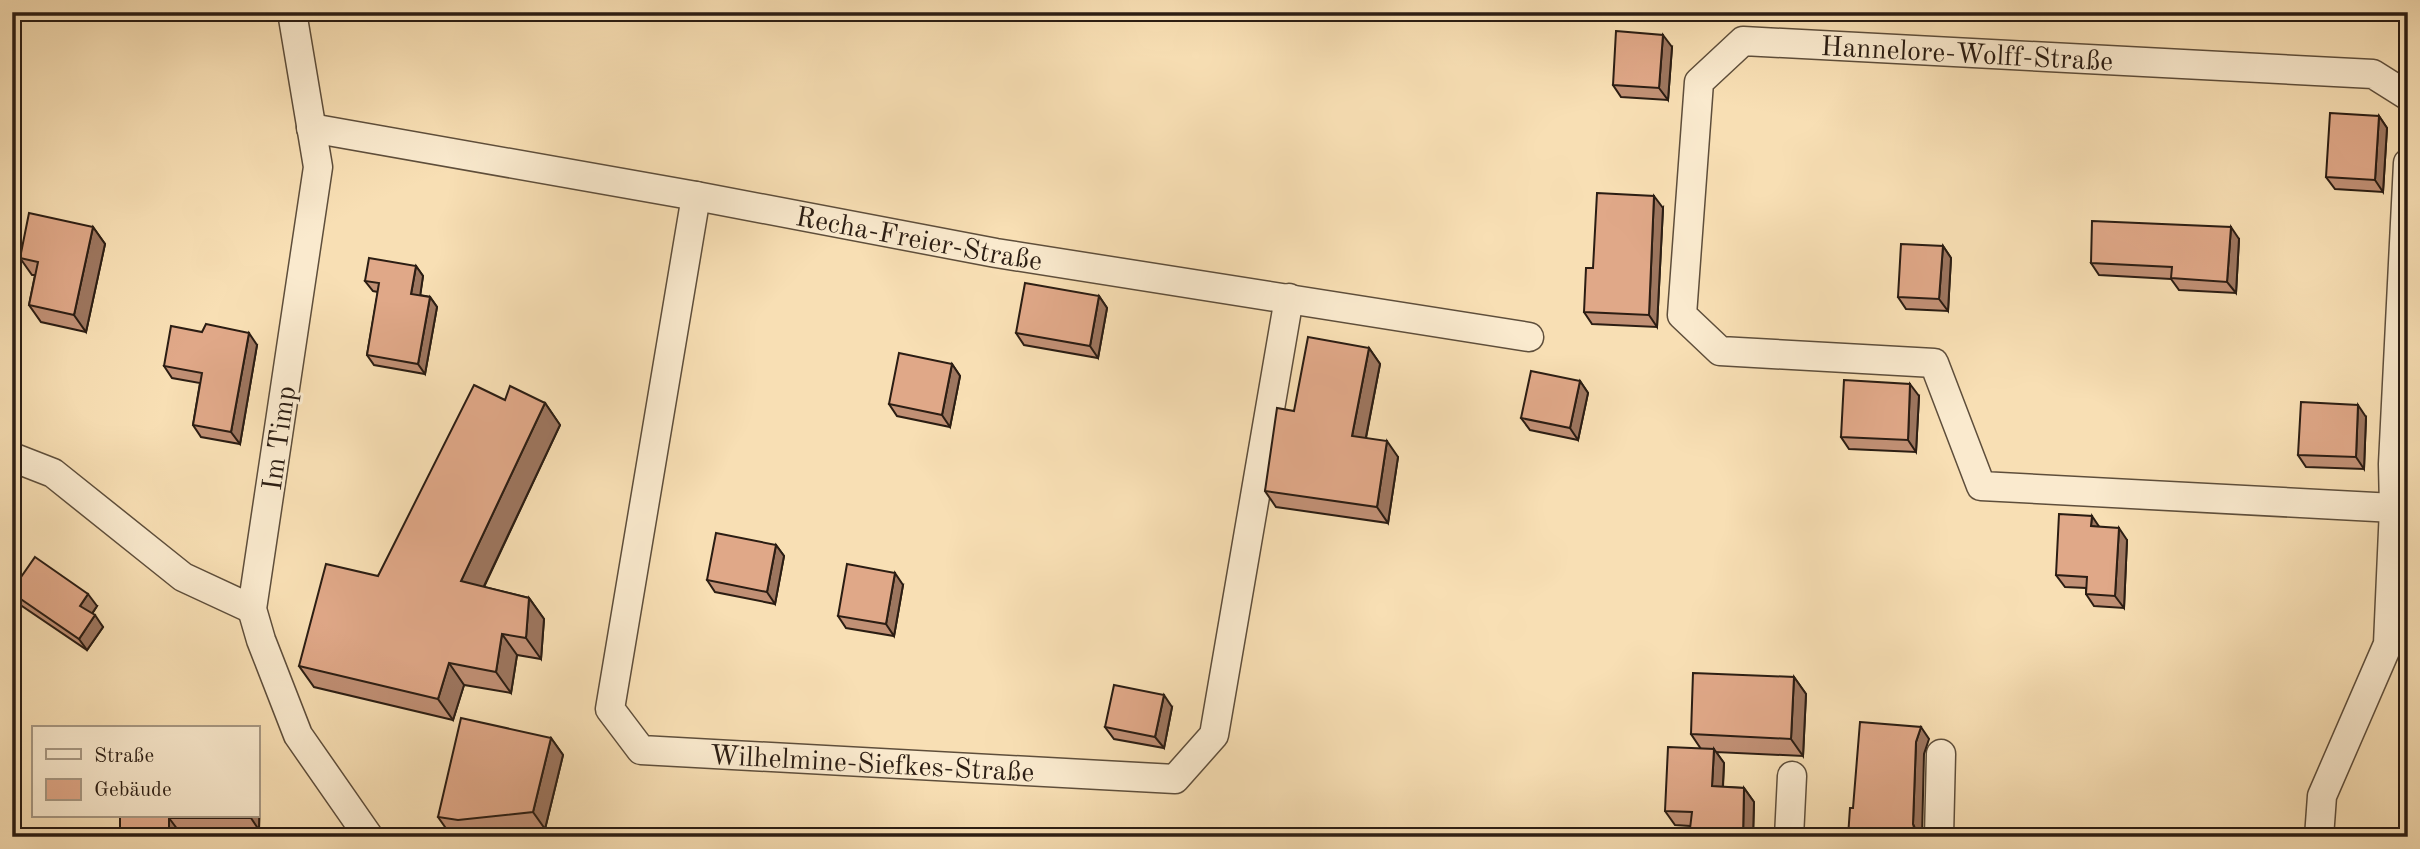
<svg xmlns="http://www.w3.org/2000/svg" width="2420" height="849" font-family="'Old Standard TT',serif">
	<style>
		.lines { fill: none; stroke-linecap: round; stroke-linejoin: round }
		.minor-casing { stroke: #5e4e3b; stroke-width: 31 }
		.minor { stroke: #faeace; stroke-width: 28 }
		.wall { fill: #c19075; stroke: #2b1d13; stroke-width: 2 }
		.shaded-wall { fill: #9d765f; stroke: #2b1d13; stroke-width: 2 }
		.building { fill: #e0a888; stroke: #2b1d13; stroke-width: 2 }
		.labels { text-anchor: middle; stroke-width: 6; stroke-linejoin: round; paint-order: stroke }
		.street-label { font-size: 28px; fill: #2b1d13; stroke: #faeace }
	</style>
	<rect width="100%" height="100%" fill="#f8dfb4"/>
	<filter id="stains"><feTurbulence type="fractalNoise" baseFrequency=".00286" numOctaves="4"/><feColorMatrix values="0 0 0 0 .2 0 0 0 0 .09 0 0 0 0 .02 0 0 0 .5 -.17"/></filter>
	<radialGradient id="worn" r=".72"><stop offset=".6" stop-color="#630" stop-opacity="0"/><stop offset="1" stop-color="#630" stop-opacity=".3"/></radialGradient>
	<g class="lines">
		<defs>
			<g id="minor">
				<path d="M292,12L318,167L252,609L261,640L298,735L369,837"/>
				<path id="s1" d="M311,128L696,196L996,253L1529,337"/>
				<path id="s2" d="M696,196L610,709L641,750L1175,779L1214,735L1289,298"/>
				<path d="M12,457L53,473L183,577L252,609"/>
				<path id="s3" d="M2394,508L1981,486L1934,363L1720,351L1682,315L1699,82L1743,41L2373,74L2408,96"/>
				<path d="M1789,837L1792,776"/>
				<path d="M1939,837L1941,754"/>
				<path d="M2319,837L2322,796L2388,644L2394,508L2393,464L2408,163"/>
			</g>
		</defs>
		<use href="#minor" class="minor-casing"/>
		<use href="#minor" class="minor"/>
	</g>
	<g class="wall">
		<path d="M1672,47L1668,100L1621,97L1613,85Z"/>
		<path d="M2379,116L2387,128L2383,192L2335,189L2326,177Z"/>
		<path d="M1663,208L1657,327L1592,324L1584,312Z"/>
		<path d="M93,227L105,244L86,332L41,322L29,305L35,275H32L20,258Z"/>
		<path d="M2239,239L2236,293L2179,290L2171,279L2099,275L2091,263Z"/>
		<path d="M1943,246L1951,258L1948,311L1906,309L1898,297Z"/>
		<path d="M416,266L423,276L420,295L430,297L437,307L425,374L374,365L367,355L378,292L373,291L365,281Z"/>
		<path d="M1099,296L1107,308L1098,358L1024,345L1016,333Z"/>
		<path d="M257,345L240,444L201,437L193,425L200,383L172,378L164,366Z"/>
		<path d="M1369,348L1380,364L1366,438L1398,457L1388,523L1276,507L1265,491L1294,411Z"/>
		<path d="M952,364L960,376L950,427L897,416L889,404Z"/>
		<path d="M1580,381L1588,393L1578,440L1530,430L1521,418Z"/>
		<path d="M1919,396L1916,452L1849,449L1841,437Z"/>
		<path d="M505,400L545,403L560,425L484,587L529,598L544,619L541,659L517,655L511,693L464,685L453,720L314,687L299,666L378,576Z"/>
		<path d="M2366,417L2364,469L2306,467L2298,455Z"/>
		<path d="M2100,527L2127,540L2124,608L2094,606L2086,594V588L2065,587L2056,575Z"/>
		<path d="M776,545L784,556L775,604L715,592L707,580Z"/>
		<path d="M903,585L894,636L846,628L838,616Z"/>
		<path d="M12,590L97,606L92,614L103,627L87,650L19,604L12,595Z"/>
		<path d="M1794,677L1806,694L1803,756L1716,752L1724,763L1723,787L1744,788L1754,802L1753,837H1689L1690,826L1675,825L1665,811L1701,749L1691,734Z"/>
		<path d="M1172,707L1164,748L1114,739L1105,727Z"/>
		<path d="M551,738L563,755L545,829L476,837H466L450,834L438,817Z"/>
		<path d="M260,780L259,830H178V837L120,835Z"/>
	</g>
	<g class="shaded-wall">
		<path d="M1663,35L1672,47L1668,100L1659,88Z"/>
		<path d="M2379,116L2387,128L2383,192L2375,180Z"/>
		<path d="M1654,196L1663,208L1657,327L1649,315Z"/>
		<path d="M93,227L105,244L86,332L74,315Z"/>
		<path d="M2231,227L2239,239L2236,293L2227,282Z"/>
		<path d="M1943,246L1951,258L1948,311L1939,299Z"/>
		<path d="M416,266L423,276L419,304L411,294Z"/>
		<path d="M1099,296L1107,308L1098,358L1090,346Z"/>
		<path d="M430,297L437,307L425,374L418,364Z"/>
		<path d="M249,333L257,345L240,444L231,432Z"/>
		<path d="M1369,348L1380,364L1363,452L1352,436Z"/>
		<path d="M952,364L960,376L950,427L942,415Z"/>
		<path d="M1580,381L1588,393L1578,440L1570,428Z"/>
		<path d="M1910,384L1919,396L1916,452L1908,440Z"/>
		<path d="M545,403L560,425L476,603L461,581Z"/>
		<path d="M2358,405L2366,417L2364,469L2356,457Z"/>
		<path d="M1387,441L1398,457L1388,523L1377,507Z"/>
		<path d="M2092,516L2100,528L2091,526Z"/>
		<path d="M2119,528L2127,540L2124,608L2115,596Z"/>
		<path d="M776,545L784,556L775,604L767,592Z"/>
		<path d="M895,573L903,585L894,636L886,624Z"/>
		<path d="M88,594L97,606L89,618L80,606Z"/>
		<path d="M529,598L544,619L541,659L526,638Z"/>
		<path d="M95,615L103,627L87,650L79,639Z"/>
		<path d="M502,634L517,655L511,693L496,672Z"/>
		<path d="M449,663L464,685L453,720L438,699Z"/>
		<path d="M1794,677L1806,694L1803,756L1791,739Z"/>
		<path d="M1164,695L1172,707L1164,748L1155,737Z"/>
		<path d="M1921,727L1929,739L1924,754L1922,837H1919L1913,824L1916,742Z"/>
		<path d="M551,738L563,755L545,829L533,812Z"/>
		<path d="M1714,749L1724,763L1722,801L1712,786Z"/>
		<path d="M257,776L260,780L259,830L251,818V816H257Z"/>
		<path d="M1744,788L1754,802L1753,837H1743Z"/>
		<path d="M169,818L178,830V837H169Z"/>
	</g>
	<g class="building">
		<path d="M1616,31L1663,35L1659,88L1613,85Z"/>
		<path d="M2330,113L2379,116L2375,180L2326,177Z"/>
		<path d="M1597,193L1654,196L1649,315L1584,312L1586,268H1593Z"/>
		<path d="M29,213L93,227L74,315L29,305L38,262L20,258Z"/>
		<path d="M2092,221L2231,227L2227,282L2171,278L2172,267L2091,263Z"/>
		<path d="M1901,244L1943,246L1939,299L1898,297Z"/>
		<path d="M369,258L416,266L411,294L430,297L418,364L367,355L379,283L365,281Z"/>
		<path d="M1025,283L1099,296L1090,346L1016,333Z"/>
		<path d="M206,324L249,333L231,432L193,425L202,373L164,366L171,326L202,332Z"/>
		<path d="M1308,337L1369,348L1352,436L1387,441L1377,507L1265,491L1277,408L1294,411Z"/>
		<path d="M899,353L952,364L942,415L889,404Z"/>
		<path d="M1531,371L1580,381L1570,428L1521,418Z"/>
		<path d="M1844,380L1910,384L1908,440L1841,437Z"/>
		<path d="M474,385L505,400L510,386L545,403L461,581L529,598L526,638L502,634L496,672L449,663L438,699L299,666L326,564L378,576Z"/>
		<path d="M2301,402L2358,405L2356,457L2298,455Z"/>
		<path d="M2059,514L2092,516L2091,526L2119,528L2115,596L2086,594L2087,577L2056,575Z"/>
		<path d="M716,533L776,545L767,592L707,580Z"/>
		<path d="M35,557L88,594L80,606L95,615L79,639L12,593V590Z"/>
		<path d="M847,564L895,573L886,624L838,616Z"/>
		<path d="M1693,673L1794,677L1791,739L1691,734Z"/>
		<path d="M1114,685L1164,695L1155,737L1105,727Z"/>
		<path d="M461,718L551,738L533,812L458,820L438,817Z"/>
		<path d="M1860,722L1921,727L1916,742L1913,824L1916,834L1920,837H1848L1850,808H1853Z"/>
		<path d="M1668,747L1714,749L1712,786L1744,788L1743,837H1689L1692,812L1665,811Z"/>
		<path d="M120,816H251V818H169V837H96V835H120Z"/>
	</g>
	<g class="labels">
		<g class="street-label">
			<text dy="10" stroke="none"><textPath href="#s3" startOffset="1330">Hannelore-Wolff-Straße</textPath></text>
			<text dy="10" stroke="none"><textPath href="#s1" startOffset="618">Recha-Freier-Straße</textPath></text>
			<text transform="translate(278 438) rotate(-82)" y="10">Im Timp</text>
			<text dy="10" stroke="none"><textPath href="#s2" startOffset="803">Wilhelmine-Siefkes-Straße</textPath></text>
		</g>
	</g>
	<rect width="2420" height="849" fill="none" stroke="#f8dfb4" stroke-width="42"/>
	<rect x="14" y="14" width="2392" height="821" fill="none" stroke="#2b1d13" stroke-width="3.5"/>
	<rect x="21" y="21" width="2378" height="807" fill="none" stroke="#2b1d13" stroke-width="2"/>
	<rect x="32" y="726" width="228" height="91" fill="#faeace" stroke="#a79883" stroke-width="2"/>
	<rect x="46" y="749" width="35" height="10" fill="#faeace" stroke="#a79883" stroke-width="2"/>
	<text x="94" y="762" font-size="21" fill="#2b1d13">Straße</text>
	<rect x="46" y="779" width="35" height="21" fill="#e0a888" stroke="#a79883" stroke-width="2"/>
	<text x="94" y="796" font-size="21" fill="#2b1d13">Gebäude</text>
	<rect width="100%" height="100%" filter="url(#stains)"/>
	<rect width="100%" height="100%" fill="url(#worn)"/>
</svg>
